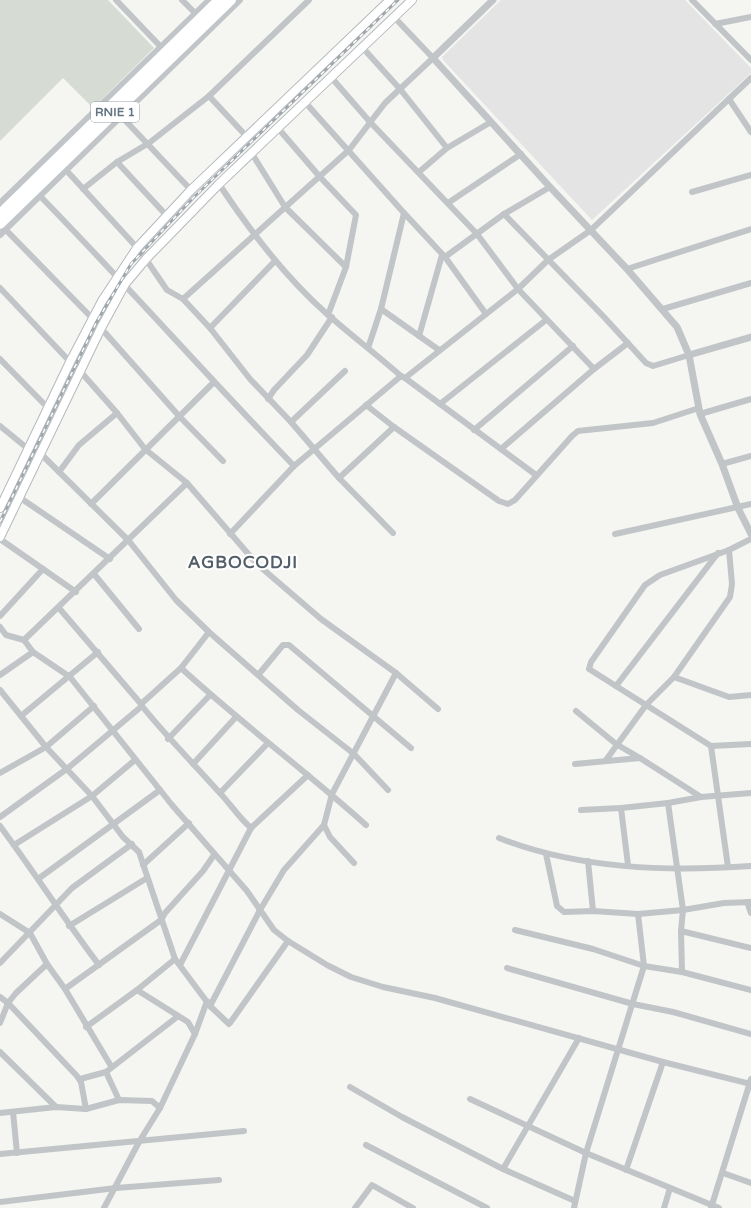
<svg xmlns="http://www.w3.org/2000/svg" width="751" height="1208" font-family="'Varela Round',sans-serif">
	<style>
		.built { fill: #e3e4e3 }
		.green { fill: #d6dcd3 }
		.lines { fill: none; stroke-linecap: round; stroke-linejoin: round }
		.secondary-casing { stroke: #b3b9bd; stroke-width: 10 }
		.trunk-casing { stroke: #b2b6b9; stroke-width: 12 }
		.minor { stroke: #c1c5c8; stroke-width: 6 }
		.tertiary { stroke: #c1c5c8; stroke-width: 7 }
		.secondary { stroke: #fff; stroke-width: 8 }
		.trunk { stroke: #fff; stroke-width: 10 }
		.rail-casing { stroke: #a1a8ad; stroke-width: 3 }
		.rail { stroke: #fff; stroke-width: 1.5; stroke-dasharray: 4.5; stroke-linecap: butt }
		.labels { text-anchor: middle; stroke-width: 4; stroke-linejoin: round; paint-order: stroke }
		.shield { fill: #fff; stroke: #929fa8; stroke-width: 1 }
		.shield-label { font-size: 12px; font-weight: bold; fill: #647683 }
		.district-label { font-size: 17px; font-weight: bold; letter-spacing: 1px; fill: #525e68; stroke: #fff }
	</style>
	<rect width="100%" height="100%" fill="#f5f5f2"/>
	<path class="built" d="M501,0H685L751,68V73L592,220L443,60L442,57Z"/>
	<path class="green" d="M0,0H108L154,48L93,108L63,78L0,141Z"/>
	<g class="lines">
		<defs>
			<g id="secondary">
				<path d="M0,508L70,362L102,301L137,248L191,190L390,0"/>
				<path d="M0,537L101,328L125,284L146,259L219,184L412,0"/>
			</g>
			<g id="trunk">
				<path d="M0,214L219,0"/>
				<path d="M0,224L231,0"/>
			</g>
		</defs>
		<use href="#secondary" class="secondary-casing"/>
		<use href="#trunk" class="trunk-casing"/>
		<g class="minor">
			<path d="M116,0L161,47"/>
			<path d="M182,0L195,13"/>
			<path d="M692,0L751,60"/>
			<path d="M715,24L751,17"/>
			<path d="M362,47L400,89L447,148"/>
			<path d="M330,76L370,122L477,234L518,289L594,369"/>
			<path d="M209,96L248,138"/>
			<path d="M729,99L751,132"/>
			<path d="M304,101L404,213L445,257L486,314"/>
			<path d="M122,117L191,190"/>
			<path d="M277,127L320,177L356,215L346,267L328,315"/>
			<path d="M251,152L285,207L346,267"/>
			<path d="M117,162L167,216"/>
			<path d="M66,170L141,252L167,290L183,299L210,328L250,379L291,422L339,478L393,533"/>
			<path d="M419,172L447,148L491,122"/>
			<path d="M219,184C250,231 284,276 327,314C351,335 377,355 401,376"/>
			<path d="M83,189L117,162L149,143L209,96L309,0"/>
			<path d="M692,192L751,175"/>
			<path d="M40,196C126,284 208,377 294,466"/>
			<path d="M0,203L209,0"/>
			<path d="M448,203L521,154"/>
			<path d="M504,214L604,317L646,363L653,366L689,355"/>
			<path d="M6,230L92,318L179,416L223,461"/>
			<path d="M0,235L240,0"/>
			<path d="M445,257L504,214L550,187"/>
			<path d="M627,269L751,229"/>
			<path d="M0,288L75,367L80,371L117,413L145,449L187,483L257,564L321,619L396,673L438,709"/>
			<path d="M183,299L349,150L385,103L433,58L394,17"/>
			<path d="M381,309L439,350"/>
			<path d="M663,309L751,283"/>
			<path d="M210,328L275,261"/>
			<path d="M419,336L442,255"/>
			<path d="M368,348L381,309L404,213"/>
			<path d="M0,359L48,408"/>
			<path d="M405,378L536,475"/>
			<path d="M268,399L274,390L307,355L332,317"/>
			<path d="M440,404L546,320"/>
			<path d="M366,405L394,427L499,501L508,504L515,500L572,436L578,431L653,423L699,408"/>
			<path d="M700,414L751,399"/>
			<path d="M291,422L345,371"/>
			<path d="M0,426L27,448L40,453L129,541L176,600L209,632L298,710L354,754L388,790"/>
			<path d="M474,430L573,346"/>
			<path d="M501,449L594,369L628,343"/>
			<path d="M722,464L751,456"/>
			<path d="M59,472L79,445L117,413"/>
			<path d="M339,478L394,427"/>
			<path d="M19,497L110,559"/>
			<path d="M91,504L213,383"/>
			<path d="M230,534L294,466L401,376L405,378L518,289L548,260L591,230L751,78"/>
			<path d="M615,534L751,504"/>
			<path d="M0,539L76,592"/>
			<path d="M729,550L660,575L645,585L591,662L589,669L711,746L751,744"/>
			<path d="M94,574L139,629"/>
			<path d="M59,608L141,704"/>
			<path d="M0,616L43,569"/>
			<path d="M0,627L6,635L24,640L33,652L70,677L172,805L247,891L274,930L288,941L327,965L351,977L383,987L435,998L663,1062L751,1084"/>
			<path d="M24,640L187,483"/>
			<path d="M181,668C241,723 306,771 366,825"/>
			<path d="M259,674L283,645H289L411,748"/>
			<path d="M0,675L33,652"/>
			<path d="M674,677L729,697L751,695"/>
			<path d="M616,686L718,553"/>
			<path d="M0,690L46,747L92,796L123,837L139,852L175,959L210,1006L229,1024L230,1023L288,941"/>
			<path d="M142,706C166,736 193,763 218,791C230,803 238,817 251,828"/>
			<path d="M576,711L616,744L640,758"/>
			<path d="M21,716L98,652"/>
			<path d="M168,739L210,695"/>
			<path d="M711,746L728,867"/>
			<path d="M606,760L646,705L674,677L730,597L732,584L729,550L751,539"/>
			<path d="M193,764L236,717"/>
			<path d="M575,764L640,758L701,797"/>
			<path d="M0,773L46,747L94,706"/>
			<path d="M220,793L268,743"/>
			<path d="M668,803L683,910L681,931L682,972"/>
			<path d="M621,808L628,865"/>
			<path d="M581,810L621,808L668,803L701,797L751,793"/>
			<path d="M0,817L68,768L142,706L141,704L181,668L209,632"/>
			<path d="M324,825L330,837L354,863"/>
			<path d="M0,826C34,872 65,920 99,965"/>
			<path d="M499,838C578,869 667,872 751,866"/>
			<path d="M14,845L92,796L135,760"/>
			<path d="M546,854L557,906L564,912L593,911L638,914L683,910L724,903L751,902"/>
			<path d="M588,861L593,911"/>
			<path d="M143,865L189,823"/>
			<path d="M38,879L160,790"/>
			<path d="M747,902L751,913"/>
			<path d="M0,914L30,933L47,964L65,989L111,1066"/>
			<path d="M69,926L147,878"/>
			<path d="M515,930L593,949L644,966L682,972L751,990"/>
			<path d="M681,931L751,948"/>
			<path d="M0,963L72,888L132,844"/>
			<path d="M180,965L251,828L308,775"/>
			<path d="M507,968L633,1004L673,1012L751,1034"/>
			<path d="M65,989L161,920L165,913L203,871L214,855"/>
			<path d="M137,990L188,1022L195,1034"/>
			<path d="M0,997L8,1003L77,1076L81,1082L86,1109"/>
			<path d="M210,1006L260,910L284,870L324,825L332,794L396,673"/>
			<path d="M0,1023L8,1003L16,993L47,964"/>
			<path d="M86,1027L137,990L175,959"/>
			<path d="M0,1052L56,1107"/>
			<path d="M106,1072L119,1100"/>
			<path d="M80,1079L106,1072L177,1017"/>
			<path d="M350,1087L402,1117L503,1169L575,1201"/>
			<path d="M470,1099L586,1153L719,1208"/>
			<path d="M13,1112L17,1153"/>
			<path d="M0,1113L56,1107L86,1109L119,1100L152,1101L160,1108"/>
			<path d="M366,1145L487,1208"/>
			<path d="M0,1154L244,1131"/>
			<path d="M503,1169L579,1038"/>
			<path d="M626,1170L663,1062"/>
			<path d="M723,1173L751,1183"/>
			<path d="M0,1202L116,1188L219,1180"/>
			<path d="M104,1208L139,1142L160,1108L195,1034L207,1001"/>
			<path d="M355,1208L372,1185L413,1208"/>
			<path d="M574,1208L586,1153L644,966L638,914"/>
			<path d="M664,1208L670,1188"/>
			<path d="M711,1208L751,1079"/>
		</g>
		<g class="tertiary">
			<path d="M493,0L433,58L550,187L627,269L677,327L689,355L700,414L722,464L738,508L751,534"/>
			<path d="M689,355L751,337"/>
		</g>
		<use href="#secondary" class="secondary"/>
		<use href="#trunk" class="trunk"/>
		<defs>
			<path id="rail" d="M0,522L96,323L131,264L194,197L398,0"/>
		</defs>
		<use href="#rail" class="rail-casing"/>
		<use href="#rail" class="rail"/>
	</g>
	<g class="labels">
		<rect class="shield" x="91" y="102" width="48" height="20" rx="3"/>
		<g class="shield-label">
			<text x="115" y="116">RNIE 1</text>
		</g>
		<g class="district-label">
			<text x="243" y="568">AGBOCODJI</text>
		</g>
	</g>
</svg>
